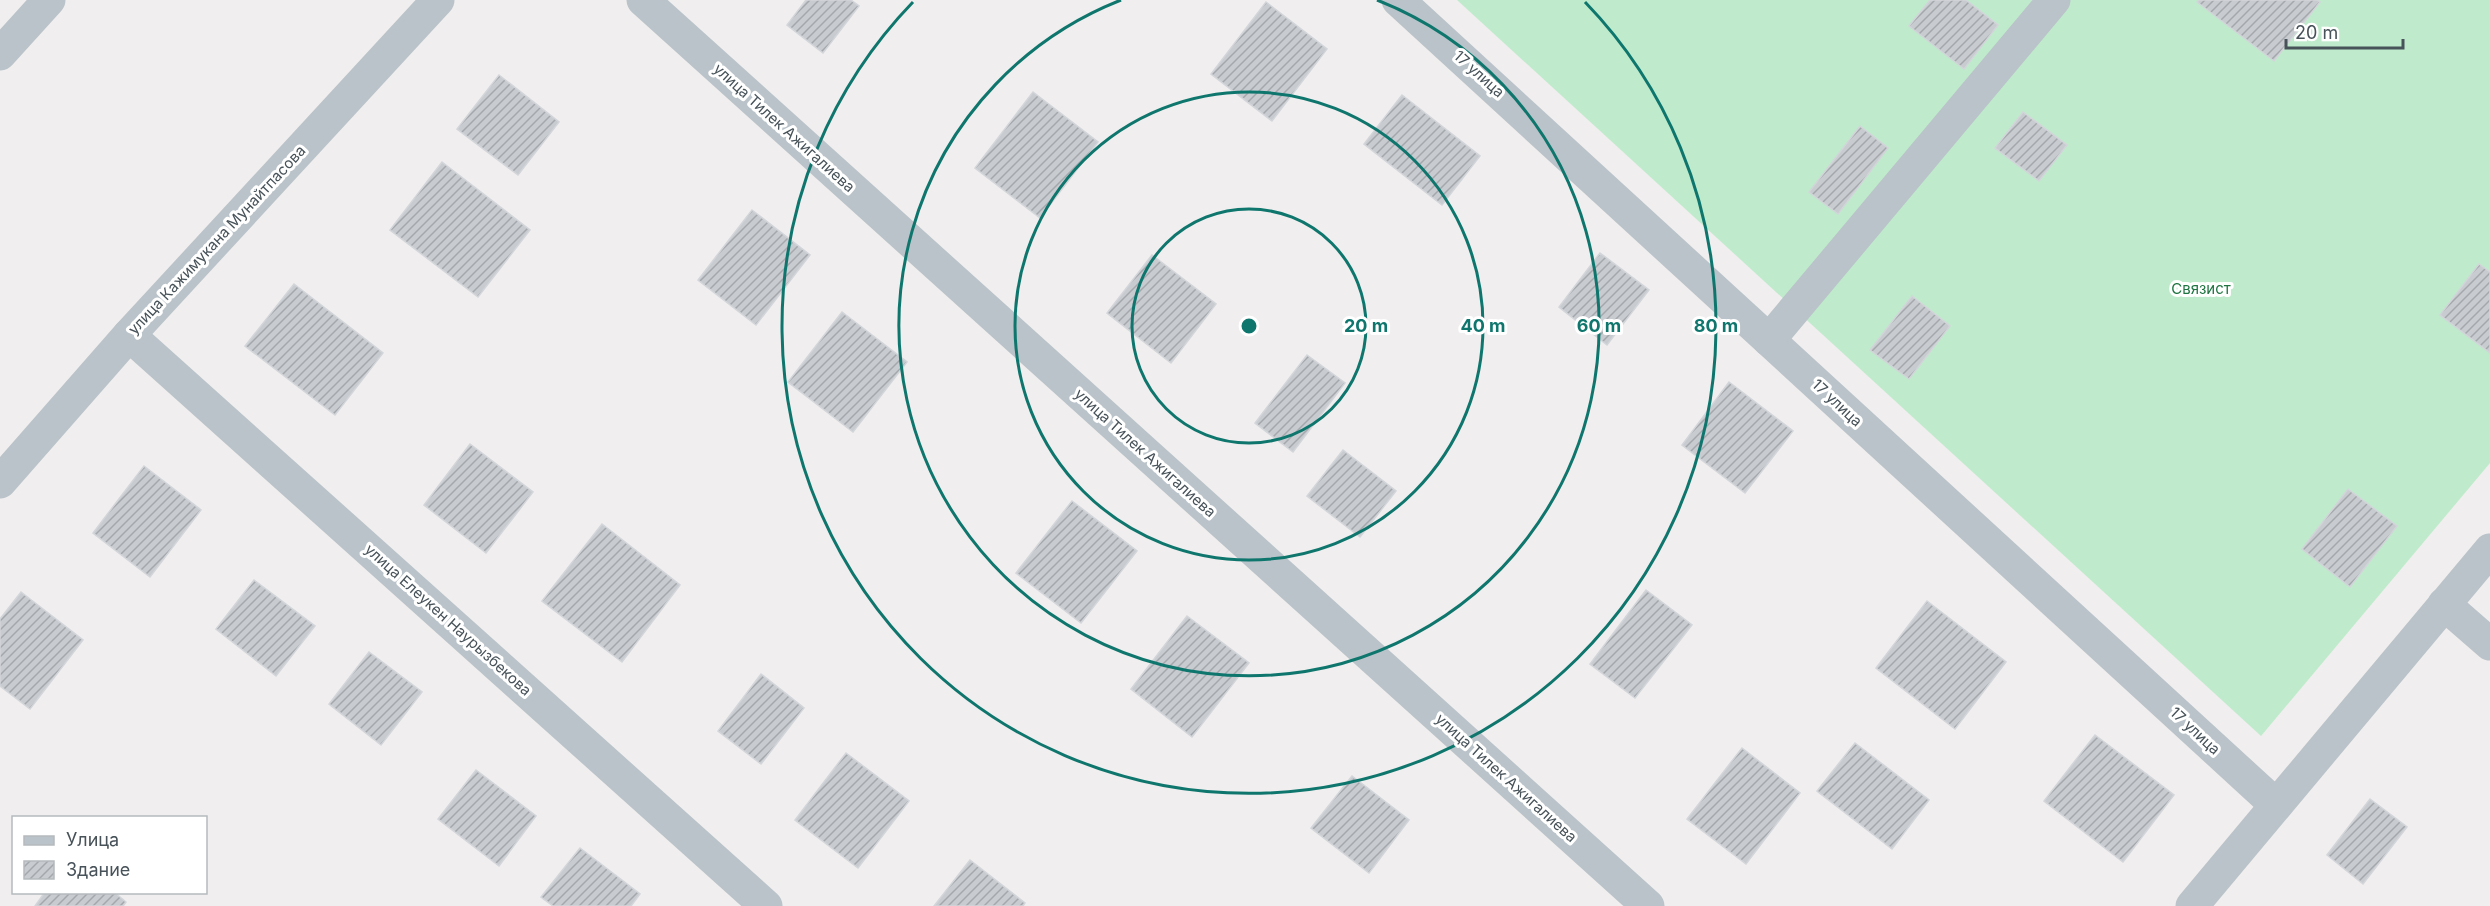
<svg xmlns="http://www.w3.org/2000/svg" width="2490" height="906" font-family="Inter,sans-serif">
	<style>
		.garden { fill: #bfebcc }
		.building { fill: url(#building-hatch); stroke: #d2d5d9; stroke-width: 1.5 }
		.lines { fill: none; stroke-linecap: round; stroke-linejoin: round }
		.street { stroke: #bac3c9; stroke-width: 33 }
		.ring { fill: none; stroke: #0f766e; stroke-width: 3 }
		.labels { text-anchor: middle; stroke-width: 6; stroke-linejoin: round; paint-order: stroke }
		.street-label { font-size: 15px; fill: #475259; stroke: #fff }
		.park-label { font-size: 15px; fill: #1e7441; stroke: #fff }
		.centre { fill: #0f766e; stroke: #fff; stroke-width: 3 }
		.ring-label { font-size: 18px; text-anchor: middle; font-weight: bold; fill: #0f766e; stroke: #fff; stroke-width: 6; stroke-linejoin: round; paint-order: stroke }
	</style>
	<defs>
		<pattern id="building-hatch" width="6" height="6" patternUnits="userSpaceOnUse" patternTransform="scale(1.5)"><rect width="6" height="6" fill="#c8cbd0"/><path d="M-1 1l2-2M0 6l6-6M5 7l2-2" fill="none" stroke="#a4a7ac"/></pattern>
	</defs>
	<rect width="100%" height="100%" fill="#f0eeee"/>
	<path class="garden" d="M1457,0H2490V463L2261,736Z"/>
	<g class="building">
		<path d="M806,0H851L859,6L823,53L787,25Z"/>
		<path d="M1930,0H1966L1998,25L1964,69L1909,26Z"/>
		<path d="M2199,0H2317L2320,2L2274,61L2197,2Z"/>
		<path d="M1266,2L1327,49L1272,121L1211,74Z"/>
		<path d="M499,75L559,122L518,175L457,129Z"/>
		<path d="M1033,92L1098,142L1040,218L975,168Z"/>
		<path d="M1402,95L1480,156L1442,205L1364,144Z"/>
		<path d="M2023,112L2067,145L2039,181L1995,148Z"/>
		<path d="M1860,126L1888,148L1838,214L1809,192Z"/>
		<path d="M442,162L530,230L478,297L390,230Z"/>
		<path d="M752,210L810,255L756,325L698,280Z"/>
		<path d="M1600,253L1649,290L1607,345L1559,307Z"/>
		<path d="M1152,255L1216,304L1171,363L1107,313Z"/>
		<path d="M2479,264L2490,272V353L2440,315Z"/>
		<path d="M294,284L383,353L335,415L245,346Z"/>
		<path d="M1912,296L1950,326L1909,379L1870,350Z"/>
		<path d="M842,312L907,362L853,432L788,382Z"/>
		<path d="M1307,355L1345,383L1293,452L1255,423Z"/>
		<path d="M1729,382L1793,431L1745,493L1682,445Z"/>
		<path d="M470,444L533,492L486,553L424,505Z"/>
		<path d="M1343,450L1396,491L1360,537L1307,496Z"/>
		<path d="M144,466L201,510L150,577L93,533Z"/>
		<path d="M2348,489L2397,526L2350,587L2302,549Z"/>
		<path d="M1072,501L1137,551L1081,623L1016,573Z"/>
		<path d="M602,524L680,585L622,662L542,601Z"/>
		<path d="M254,580L315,626L276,676L216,629Z"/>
		<path d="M1646,590L1692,625L1635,698L1590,664Z"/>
		<path d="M21,592L83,640L30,709L0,686V619Z"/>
		<path d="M1927,601L2006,662L1955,729L1876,668Z"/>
		<path d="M1187,616L1249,663L1192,737L1131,689Z"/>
		<path d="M369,652L422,692L381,745L329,704Z"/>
		<path d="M761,674L804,708L761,764L718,731Z"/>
		<path d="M2095,735L2174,795L2123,862L2044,801Z"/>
		<path d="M1855,743L1929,800L1892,849L1817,791Z"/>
		<path d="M1742,748L1800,793L1746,864L1687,819Z"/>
		<path d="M846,753L909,801L858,868L795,820Z"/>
		<path d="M476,770L536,816L499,866L438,819Z"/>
		<path d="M1352,776L1409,820L1369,873L1311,828Z"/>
		<path d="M2370,799L2407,827L2363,884L2327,855Z"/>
		<path d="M580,848L640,894L631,906H553L541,897Z"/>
		<path d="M970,860L1025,903L1023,906H934Z"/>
		<path d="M45,892H114L126,902L123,906H35Z"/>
	</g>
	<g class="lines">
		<g class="street">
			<path d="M643,0L1648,906"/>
			<path d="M1398,0L2276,805"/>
			<path d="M0,54L49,0"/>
			<path d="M129,335L766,906"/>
			<path d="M1769,340L2054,0"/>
			<path d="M0,482L129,335L438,0"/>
			<path d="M2444,604L2490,644"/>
			<path d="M2192,906L2490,550"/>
		</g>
	</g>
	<g class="ring">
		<circle cx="1249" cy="326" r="117"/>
		<circle cx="1249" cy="326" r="234"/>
		<path d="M1377 0A350 350 0 1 1 1121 0"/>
		<path d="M1585 2A467 467 0 1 1 913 2"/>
	</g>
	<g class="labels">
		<g class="street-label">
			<text transform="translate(1479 74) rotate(42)" y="5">17 улица</text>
			<text transform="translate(784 128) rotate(42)" y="5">улица Тилек Ажигалиева</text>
			<text transform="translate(217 240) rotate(-47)" y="5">улица Кажимукана Мунайтпасова</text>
			<text transform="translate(1837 403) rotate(43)" y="5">17 улица</text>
			<text transform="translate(1145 453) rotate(42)" y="5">улица Тилек Ажигалиева</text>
			<text transform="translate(448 620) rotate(42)" y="5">улица Елеукен Наурызбекова</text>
			<text transform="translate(2195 731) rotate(43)" y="5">17 улица</text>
			<text transform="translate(1506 778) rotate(42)" y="5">улица Тилек Ажигалиева</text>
		</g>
		<g class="park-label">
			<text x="2201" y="294">Связист</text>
		</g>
	</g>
	<circle cx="1249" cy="326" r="9" class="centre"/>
	<g class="ring-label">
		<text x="1366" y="332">20 m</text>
		<text x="1483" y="332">40 m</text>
		<text x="1599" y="332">60 m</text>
		<text x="1716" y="332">80 m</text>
	</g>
	<rect x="12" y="816" width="195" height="78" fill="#ffffff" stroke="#b5babd" stroke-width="1.5"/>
	<rect x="24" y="836" width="30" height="9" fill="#bac3c9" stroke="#b5babd" stroke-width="1.5"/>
	<text x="66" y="846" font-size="18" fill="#475259">Улица</text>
	<rect x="24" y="861" width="30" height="18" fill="url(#building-hatch)" stroke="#b5babd" stroke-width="1.5"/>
	<text x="66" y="876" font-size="18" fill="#475259">Здание</text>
	<path d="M2286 39v9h117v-9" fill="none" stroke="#475259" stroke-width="3"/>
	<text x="2295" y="39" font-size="18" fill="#475259" stroke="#ffffff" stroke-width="4.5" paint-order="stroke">20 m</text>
</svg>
